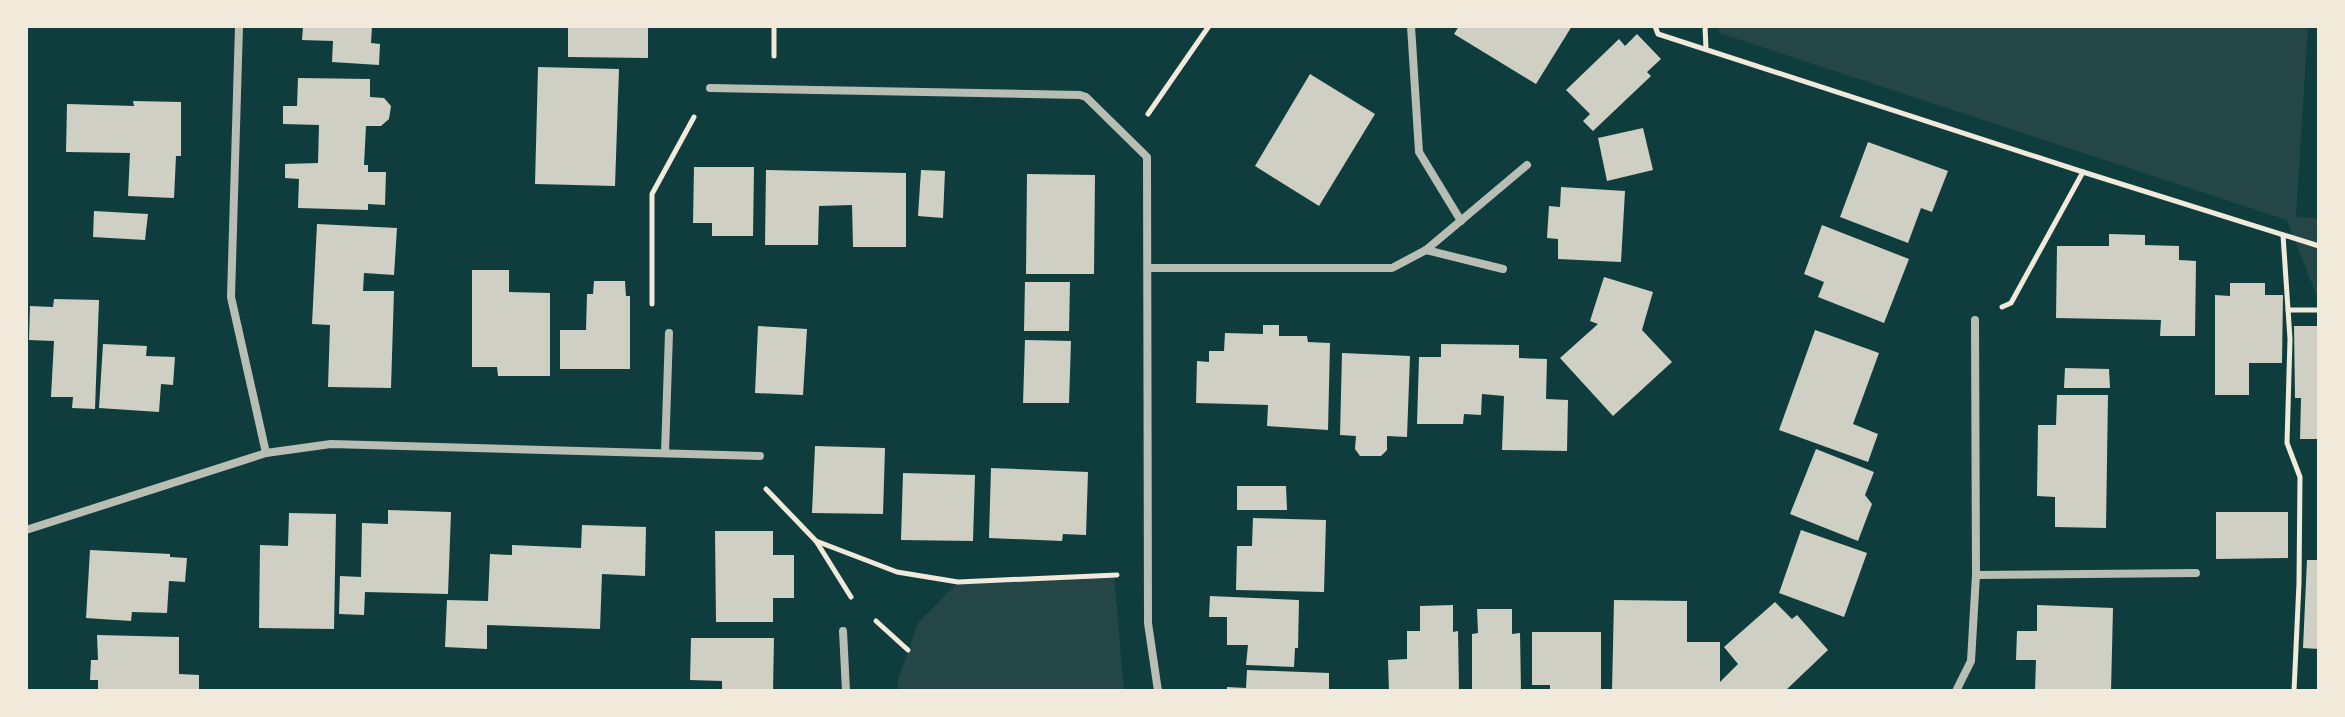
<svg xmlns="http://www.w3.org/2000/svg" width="2345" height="717" font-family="'DejaVu Sans',sans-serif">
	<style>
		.green { fill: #244646 }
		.building { fill: #cfcfc3 }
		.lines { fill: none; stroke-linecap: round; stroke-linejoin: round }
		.path { stroke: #f1e9da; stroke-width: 5 }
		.minor { stroke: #b8beb3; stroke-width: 8 }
	</style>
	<rect width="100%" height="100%" fill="#0f3d3e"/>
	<g class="green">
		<path d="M1718,26H2308L2296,217L2319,218V302L2287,220L1719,33Z"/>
		<path d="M1114,575L1124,691H900L897,683L918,623L958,582Z"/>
	</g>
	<g class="building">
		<path d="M303,26H372L371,43L380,44L379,65L332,62L333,41L302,40Z"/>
		<path d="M568,26H648V58L568,57Z"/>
		<path d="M1459,26H1572L1536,84L1454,34Z"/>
		<path d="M1637,34L1661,59L1647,72L1651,76L1593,131L1583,121L1590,114L1566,90L1619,39L1625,46Z"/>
		<path d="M538,67L619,69L615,186L535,184Z"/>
		<path d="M1310,74L1375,114L1319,206L1255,166Z"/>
		<path d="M298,78L370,79V97L384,98L391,106L389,119L381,126H366L364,165H368V172H386L385,205L368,204V210L298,208L299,179L285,178V164L318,163L319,125L283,124V106H297Z"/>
		<path d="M133,101L181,102V156H176L174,198L128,196L130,153L66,152L67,104L134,106Z"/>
		<path d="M1643,128L1653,170L1607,181L1598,138Z"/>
		<path d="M1868,142L1948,171L1932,212L1921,208L1908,243L1840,217Z"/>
		<path d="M694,167H754L753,236H712V223H693Z"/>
		<path d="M766,170L906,173V247H853L852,205L819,206L818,245H765Z"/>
		<path d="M921,170L945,171L943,218L918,216Z"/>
		<path d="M1027,174L1095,175L1094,274H1026Z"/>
		<path d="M1561,187L1625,191L1621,262L1558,259V239L1547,238L1549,206L1560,207Z"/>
		<path d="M94,211L148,214L145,240L93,237Z"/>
		<path d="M317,224L397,228L394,275L364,273L363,291H394L391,388L328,387L330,325L312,324Z"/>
		<path d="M1822,225L1909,259L1884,323L1818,297L1824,282L1804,274Z"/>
		<path d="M2109,234L2145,235V245L2179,246V260L2196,261L2195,336H2160L2161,320L2056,318L2057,246H2109Z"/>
		<path d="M472,270H509V292L550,293V376H498L497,367H472Z"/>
		<path d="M1604,277L1653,292L1642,330L1672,362L1613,416L1560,358L1598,324L1590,321Z"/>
		<path d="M594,281H625L626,296H630V369H560V330H586L587,294H593Z"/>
		<path d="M1025,282H1070L1069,331H1024Z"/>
		<path d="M2230,283H2265V295H2283L2282,363H2249V395H2215V295L2230,296Z"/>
		<path d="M54,299L99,300L95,409L72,408L73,397H51L54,341L29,340L30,306L53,307Z"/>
		<path d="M1263,325H1279V336H1307L1308,342L1330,343L1328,430L1267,426L1268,405L1196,403L1197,361L1209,362V351H1224L1225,333L1263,334Z"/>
		<path d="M758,326L807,329L803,395L755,393Z"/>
		<path d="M2294,326H2319V439H2300L2301,398H2295Z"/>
		<path d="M1815,330L1879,353L1853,424L1878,434L1868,462L1779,430Z"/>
		<path d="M1025,340L1071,341L1069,403H1023Z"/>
		<path d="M103,344L147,346L146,356L175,357L173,385L161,384L159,412L99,408Z"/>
		<path d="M1441,344L1519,345V358L1547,359L1546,399L1568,400L1567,451L1502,450L1504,396L1482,394L1481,415L1464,414L1463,424H1417L1419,357H1441Z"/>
		<path d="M1342,353L1410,356L1407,437L1387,436V450L1381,456H1360L1355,449L1356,436L1340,435Z"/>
		<path d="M2065,368L2109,369L2110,388H2064Z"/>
		<path d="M2057,395H2108L2106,528L2055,527V497L2037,496L2038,425H2056Z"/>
		<path d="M815,446L885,448L883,514L812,513Z"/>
		<path d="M1816,449L1874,472L1865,495L1872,504L1858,541L1790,514Z"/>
		<path d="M991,468L1088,472L1086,535L1063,534L1062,541L989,538Z"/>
		<path d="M903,473L975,475L973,541L901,540Z"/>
		<path d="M1237,486H1286L1287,510H1237Z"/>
		<path d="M388,510L451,512L448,594L365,592L364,615L339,614L340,576L361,577L362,523L388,524Z"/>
		<path d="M2216,512H2288V558L2216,559Z"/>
		<path d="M289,513L336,514L334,629L259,628L260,545L288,546Z"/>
		<path d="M1253,518L1326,520L1324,592L1236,590L1237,546H1252Z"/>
		<path d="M582,525L646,527L645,576L602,574L600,629L487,625V649L445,647L447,600L488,601L490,554L512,555V545L581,548Z"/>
		<path d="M1801,530L1867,553L1844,617L1779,593Z"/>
		<path d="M715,531H773V555H794V598H773V622H716Z"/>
		<path d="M90,550L170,554V557L187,558L185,582L169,581L167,613L132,612L131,621L86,618Z"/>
		<path d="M2307,560H2319V649L2303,648Z"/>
		<path d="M1210,596L1299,600L1298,648H1295L1294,667L1246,665L1248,645H1227V617H1209Z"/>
		<path d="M1614,600L1687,601V642H1720V682L1738,664L1724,647L1775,602L1792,619L1797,615L1828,650L1785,691H1612Z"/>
		<path d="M1453,605V632L1458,631L1459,691H1389L1388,660L1407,659V631H1420V606Z"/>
		<path d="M2037,605L2113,608L2111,691H2035L2036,660H2016L2017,631H2037Z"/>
		<path d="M1477,609H1512V634L1520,633L1521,691H1472V634L1478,633Z"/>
		<path d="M1532,632H1601V691H1550V685H1532Z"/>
		<path d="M97,635L179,637V674L199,675V691H98V680H90L91,660H98Z"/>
		<path d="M691,638H774L773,691H722V681L690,680Z"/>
		<path d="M1247,670L1329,673V691H1227V687L1246,688Z"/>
	</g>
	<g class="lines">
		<g class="path">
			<path d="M1655,26L1658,34L2083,172L2319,246"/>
			<path d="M1705,26L1706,49"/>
			<path d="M774,56V26"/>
			<path d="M1148,114L1209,26"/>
			<path d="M2283,235L2290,339L2287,443L2300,477L2299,583L2294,691"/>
			<path d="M652,304V194L694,117"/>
			<path d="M2002,307L2011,303L2083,172"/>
			<path d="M2288,310H2319"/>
			<path d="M766,489L816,541L851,597"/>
			<path d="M816,541L897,572L958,582L1117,575"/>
			<path d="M876,621L908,650"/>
		</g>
		<g class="minor">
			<path d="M239,26L231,297L266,453"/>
			<path d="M1411,26L1419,152L1461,221"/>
			<path d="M710,88L1080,95L1086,97L1147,157L1148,623L1158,691"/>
			<path d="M1426,250L1503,269"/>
			<path d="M1149,268H1392L1426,250L1527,165"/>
			<path d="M665,453L669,333"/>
			<path d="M26,530L266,453L331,444L760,456"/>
			<path d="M1976,575L2196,573"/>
			<path d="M843,631L846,691"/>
			<path d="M1956,691L1971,661L1976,575L1975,320"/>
		</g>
	</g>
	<rect width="2345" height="717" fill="none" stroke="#f1e9da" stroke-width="56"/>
</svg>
